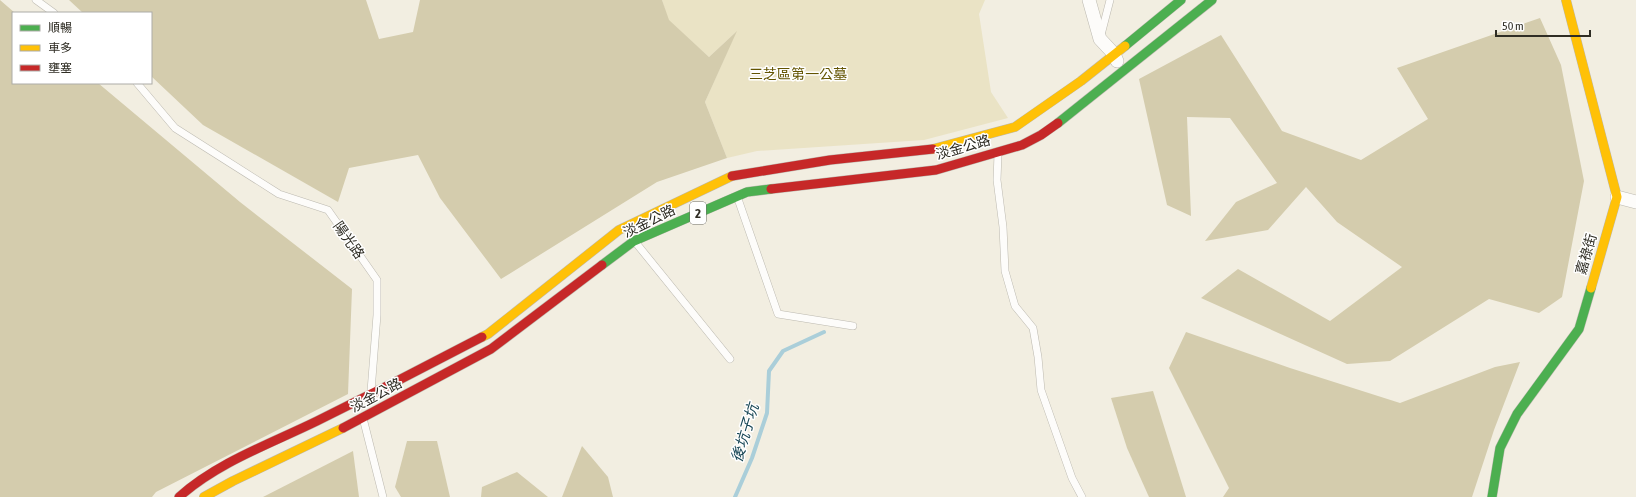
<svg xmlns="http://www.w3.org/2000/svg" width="1636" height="497" font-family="'Asap Condensed','Noto Sans TC',sans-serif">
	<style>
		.green { fill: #eae3c5 }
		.forest { fill: #d4ccad }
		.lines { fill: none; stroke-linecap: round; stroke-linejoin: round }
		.stream { stroke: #aaced9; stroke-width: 4 }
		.lane-casing { stroke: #bcb9b0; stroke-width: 8 }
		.street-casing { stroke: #bcb9b0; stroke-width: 14 }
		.fast-casing { stroke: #bcb9b0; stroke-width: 10 }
		.slow-casing { stroke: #bcb9b0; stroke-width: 10 }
		.jam-casing { stroke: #bcb9b0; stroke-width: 10 }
		.lane { stroke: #fdfcfa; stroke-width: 7 }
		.street { stroke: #fdfcfa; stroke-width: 13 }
		.fast { stroke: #4caf50; stroke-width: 9 }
		.slow { stroke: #ffc107; stroke-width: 9 }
		.jam { stroke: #c62828; stroke-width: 9 }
		.labels { text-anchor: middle; stroke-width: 3; stroke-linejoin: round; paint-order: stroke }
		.shield { fill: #fff; stroke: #6d6c66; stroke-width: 1 }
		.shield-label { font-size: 13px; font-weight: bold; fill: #2f2d24 }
		.park-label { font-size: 14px; fill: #635400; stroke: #fff }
		.street-label { font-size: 14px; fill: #2f2d24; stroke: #fff }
		.water-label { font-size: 15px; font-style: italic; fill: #174655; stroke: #fff }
	</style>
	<rect width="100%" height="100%" fill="#f2eee1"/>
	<path class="green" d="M662,0H985L979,14L991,92L1008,118L924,140L757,151L727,158L705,102L736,32L709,57L668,20Z"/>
	<g class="forest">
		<path d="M0,0L15,13H13V83H98L240,202L352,289L348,394L156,492L152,497H0Z"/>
		<path d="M69,0H366L379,39L413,32L420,0H662L669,20L709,57L737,31L705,102L727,158L657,182L501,279L440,198L418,155L349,168L338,202L203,125L151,76V13H83Z"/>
		<path d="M1540,18L1561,65L1584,181L1562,297L1539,313L1489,299L1390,361L1347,364L1201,298L1238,269L1330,321L1402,267L1337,222L1306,187L1268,230L1205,241L1236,202L1277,183L1230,118L1187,117L1191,216L1167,205L1139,79L1221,35L1282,131L1361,160L1428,119L1397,68Z"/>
		<path d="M1186,332L1290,368L1400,403L1495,367L1520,362L1494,430L1472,497H1223L1229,488L1169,368Z"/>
		<path d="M1153,391L1186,497H1149L1127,448L1111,398Z"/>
		<path d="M407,441H437L450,497H401L395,487Z"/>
		<path d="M582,446L608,477L613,497H562Z"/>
		<path d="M353,451L359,497H263Z"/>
		<path d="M517,472L548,497H481L482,487Z"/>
	</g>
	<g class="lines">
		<path class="stream" d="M735,497L752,458L767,413L769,371L783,351L824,332"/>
		<defs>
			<g id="lane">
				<path d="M36,0L54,13"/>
				<path d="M1101,35L1110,0"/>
				<path d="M137,83L175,128L279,194L328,210L377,280V315L371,391"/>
				<path d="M998,154L997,180L1003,227L1005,271L1015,306L1033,328L1038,357L1041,390L1072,478L1082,497"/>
				<path d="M738,199L778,314L853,326"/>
				<path d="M636,243L730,359"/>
				<path d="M364,422L383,497"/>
			</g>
			<g id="street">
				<path d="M1089,0L1100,39L1114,54L1117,61"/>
				<path d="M1617,197L1636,202"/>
			</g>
			<g id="fast">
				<path d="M1125,46L1181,0"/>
				<path d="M1058,123L1212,0"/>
				<path d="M602,265L634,241L747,192L771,189"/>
				<path d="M1492,497L1500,448L1517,414L1579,329L1591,288"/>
			</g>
			<g id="slow">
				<path d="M1566,0L1617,197L1591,288"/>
				<path d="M933,149L1015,127L1081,81L1125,46"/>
				<path d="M482,337L488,334L619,230L732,176"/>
				<path d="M204,497L233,481L343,428"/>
			</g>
			<g id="jam">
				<path d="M732,176L830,160L933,149"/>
				<path d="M771,189L936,170L1022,145L1041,135L1058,123"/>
				<path d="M343,428L491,349L602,265"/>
				<path d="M179,497C218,462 270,444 317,421C372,394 427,366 482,337"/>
			</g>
		</defs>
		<use href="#lane" class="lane-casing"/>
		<use href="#street" class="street-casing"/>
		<use href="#fast" class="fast-casing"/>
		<use href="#slow" class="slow-casing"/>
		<use href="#jam" class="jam-casing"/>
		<use href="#lane" class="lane"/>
		<use href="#street" class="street"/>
		<use href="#fast" class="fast"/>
		<use href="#slow" class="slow"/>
		<use href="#jam" class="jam"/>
	</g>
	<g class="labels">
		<rect class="shield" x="690" y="202" width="16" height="22" rx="3"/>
		<g class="shield-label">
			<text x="698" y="218">2</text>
		</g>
		<g class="park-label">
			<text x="798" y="79">三芝區第一公墓</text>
		</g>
		<g class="street-label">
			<text transform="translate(963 147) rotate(-16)" y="5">淡金公路</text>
			<text transform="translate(649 221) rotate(-26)" y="5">淡金公路</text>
			<text transform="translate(349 240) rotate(55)" y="5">陽光路</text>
			<text transform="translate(1586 254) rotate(-74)" y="5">嘉祿街</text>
			<text transform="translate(376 395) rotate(-28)" y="5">淡金公路</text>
		</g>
		<g class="water-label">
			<text transform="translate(745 433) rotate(-73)" y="5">後坑子坑</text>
		</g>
	</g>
	<rect x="12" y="12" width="140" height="72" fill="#ffffff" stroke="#acaba7"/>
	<rect x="20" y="25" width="20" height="6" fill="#4caf50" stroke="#acaba7"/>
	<text x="48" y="32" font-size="12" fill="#2f2d24">順暢</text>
	<rect x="20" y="45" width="20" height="6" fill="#ffc107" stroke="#acaba7"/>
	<text x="48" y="52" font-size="12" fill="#2f2d24">車多</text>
	<rect x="20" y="65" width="20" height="6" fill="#c62828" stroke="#acaba7"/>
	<text x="48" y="72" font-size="12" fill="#2f2d24">壅塞</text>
	<path d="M1496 30v6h94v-6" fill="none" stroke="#2f2d24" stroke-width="2"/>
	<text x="1502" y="30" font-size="12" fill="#2f2d24" stroke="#ffffff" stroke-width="3" paint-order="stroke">50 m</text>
</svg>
